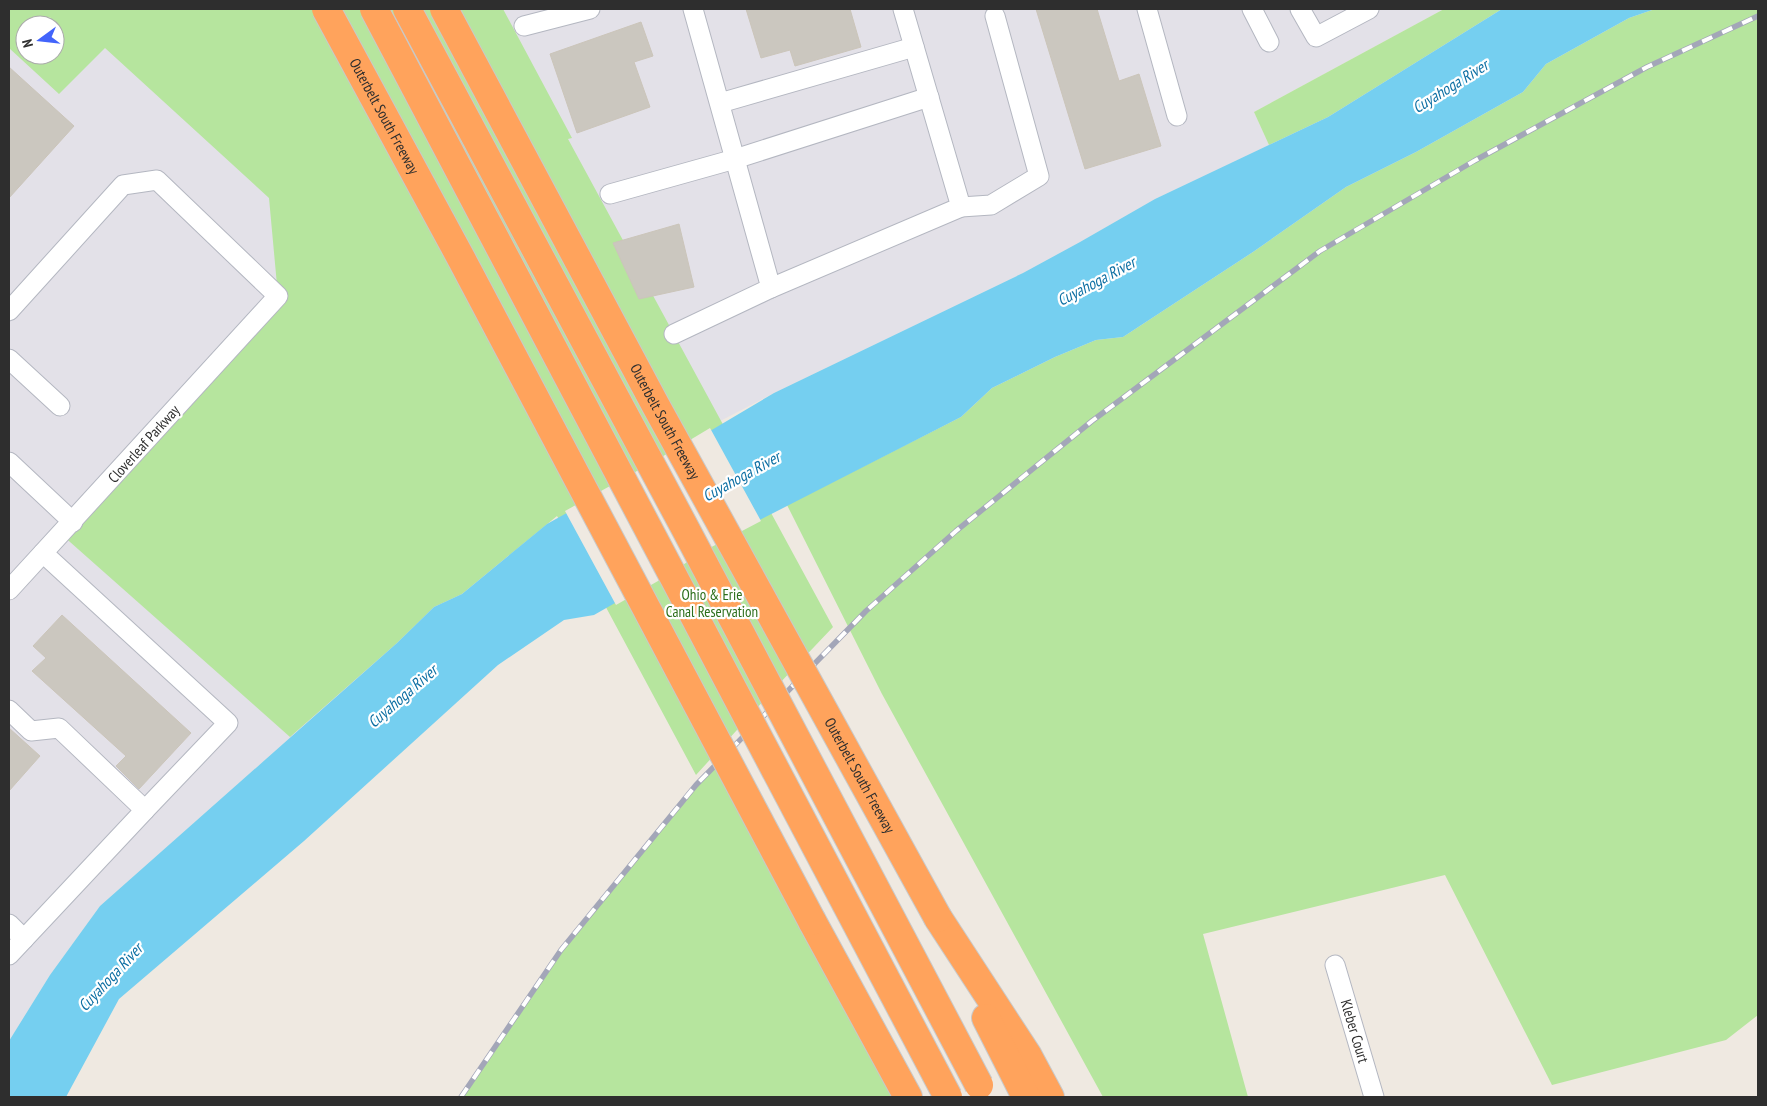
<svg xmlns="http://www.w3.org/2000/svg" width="1767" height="1106" font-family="'PT Sans Narrow',sans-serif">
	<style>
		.industrial { fill: #e3e1e8; fill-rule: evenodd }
		.green { fill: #b6e59e; fill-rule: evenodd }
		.water { fill: #75cff0 }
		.pier { fill: #efe9e1 }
		.building { fill: #cbc7bf; stroke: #cbc5ba }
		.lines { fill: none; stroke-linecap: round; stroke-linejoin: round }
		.minor-casing { stroke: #b4b7c1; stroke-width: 21 }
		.highway-casing { stroke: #c9c9c9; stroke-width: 30 }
		.minor { stroke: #fff; stroke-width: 19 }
		.highway { stroke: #ffa35c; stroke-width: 28 }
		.rail-casing { stroke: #a3a6b8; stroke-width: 5.5 }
		.rail { stroke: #fff; stroke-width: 4; stroke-dasharray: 11; stroke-linecap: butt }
		.highway-bridge-casing { stroke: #c9c9c9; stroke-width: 30; stroke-linecap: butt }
		.highway-bridge { stroke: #ffa35c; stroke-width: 28 }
		.labels { text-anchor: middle; stroke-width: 4.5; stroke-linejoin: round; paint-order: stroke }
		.street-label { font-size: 15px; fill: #2e2e2e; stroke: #fff }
		.park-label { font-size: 15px; fill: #2c6e1b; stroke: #fff }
		.water-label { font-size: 16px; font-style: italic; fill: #0d6fa3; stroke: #fff }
	</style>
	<rect width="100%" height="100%" fill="#efe9e1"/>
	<g class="industrial">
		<path d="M9,9H287L462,594L397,643L100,906L50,975L9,1041ZM25,25H55V55H25Z"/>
		<path d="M446,9H1444L1254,112L1269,145L1155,199L1080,242L1023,273L774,393L676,444Z"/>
	</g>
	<g class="green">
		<path d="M9,9H503L572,138L568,139L833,627L777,686L696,775L557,516L462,594L434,607L397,643L290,737L61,534L278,296L269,198L105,48L59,94L9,48ZM25,25H55V55H25Z"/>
		<path d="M1444,9H1502L1328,117L1269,145L1254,112Z"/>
		<path d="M1655,9H1758V1015L1726,1040L1552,1085L1445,875L1203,934L1248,1097H1103L882,694L787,505L961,417L992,388L1055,357L1096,340L1123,337L1253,252L1346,187L1416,152L1523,92L1546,64L1629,18Z"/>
		<path d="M728,753L904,1097H461L561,950L696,785Z"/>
	</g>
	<path class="water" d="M1502,9H1655L1629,18L1546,64L1523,92L1416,152L1346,187L1253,252L1123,337L1096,340L1055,357L992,388L961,417L701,550L664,575L594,615L564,620L498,665L304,841L119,999L66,1097H9V1041L50,975L100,906L397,643L434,607L462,594L547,524L656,463L774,393L1023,273L1080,242L1155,199L1328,117Z"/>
	<path class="pier" d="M710,428L761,521L702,552L665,577L616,605L565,511L655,461Z"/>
	<g class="building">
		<path d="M746,9H850L861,47L795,66L790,50L761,58Z"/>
		<path d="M1036,9H1097L1119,81L1139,74L1161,146L1085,169Z"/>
		<path d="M641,22L653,56L634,62L650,107L577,133L550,54Z"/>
		<path d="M9,67L74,126L9,198Z"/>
		<path d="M679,224L694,287L639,299L613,243Z"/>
		<path d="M62,615L191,733L139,789L116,766L126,756L32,671L46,658L33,646Z"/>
		<path d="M9,728L40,756L9,791Z"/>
	</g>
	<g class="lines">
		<defs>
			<g id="minor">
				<path d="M1147,9L1177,116"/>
				<path d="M1252,9L1269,42"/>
				<path d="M1300,9L1316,37L1369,9"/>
				<path d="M524,26L590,9"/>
				<path d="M720,103L914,47"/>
				<path d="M610,194L735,159L929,97"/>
				<path d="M961,207L991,205L1039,176L995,16"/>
				<path d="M771,288L961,207L903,9"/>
				<path d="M9,311L123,185L157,180L278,296L9,590"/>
				<path d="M674,334L771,288L693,9"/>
				<path d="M9,359L60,406"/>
				<path d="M9,462L73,522"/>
				<path d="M43,553L228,723L145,810"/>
				<path d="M9,710L31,731L59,728L145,810L9,955"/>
				<path d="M9,924L24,939"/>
				<path id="s1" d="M1335,965L1374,1097"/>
			</g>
			<g id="highway">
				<path d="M938,918L1028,1056L1050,1097"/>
				<path d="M812,921L908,1097"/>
				<path d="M986,1018L1026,1097"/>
			</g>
		</defs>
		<use href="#minor" class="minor-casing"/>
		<use href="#highway" class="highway-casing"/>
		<use href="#minor" class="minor"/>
		<use href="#highway" class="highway"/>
		<defs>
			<path id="rail" d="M461,1097L561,950L696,785L866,611L956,531L1092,421L1320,251L1474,161L1647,67L1758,16"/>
		</defs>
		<use href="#rail" class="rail-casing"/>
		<use href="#rail" class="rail"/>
		<defs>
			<g id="highway-bridge">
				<path id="s2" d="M326,9L462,260L812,921"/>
				<path d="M374,9L948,1097"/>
				<path d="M407,9L685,528L979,1085"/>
				<path id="s3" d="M444,9L656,406L938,918"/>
			</g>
		</defs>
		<use href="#highway-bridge" class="highway-bridge-casing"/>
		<use href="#highway-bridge" class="highway-bridge"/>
	</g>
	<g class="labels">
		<g class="street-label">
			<text dy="5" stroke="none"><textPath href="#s2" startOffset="122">Outerbelt South Freeway</textPath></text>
			<text dy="5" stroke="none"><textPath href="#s3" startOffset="468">Outerbelt South Freeway</textPath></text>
			<text transform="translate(144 444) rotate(-48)" y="5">Cloverleaf Parkway</text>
			<text dy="5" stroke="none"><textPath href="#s3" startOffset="872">Outerbelt South Freeway</textPath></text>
			<text dy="5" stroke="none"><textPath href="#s1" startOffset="69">Kleber Court</textPath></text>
		</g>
		<g class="park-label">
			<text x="712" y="600">Ohio &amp; Erie<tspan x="712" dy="17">Canal Reservation</tspan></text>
		</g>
		<g class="water-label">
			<text transform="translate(1450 86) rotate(-32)" y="6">Cuyahoga River</text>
			<text transform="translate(1096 281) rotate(-28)" y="6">Cuyahoga River</text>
			<text transform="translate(741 476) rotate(-29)" y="6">Cuyahoga River</text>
			<text transform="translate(402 696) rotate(-41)" y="6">Cuyahoga River</text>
			<text transform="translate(110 977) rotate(-47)" y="6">Cuyahoga River</text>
		</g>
	</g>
	<rect width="1767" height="1106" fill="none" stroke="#2e2e2e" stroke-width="20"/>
	<g transform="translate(40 40) rotate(255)"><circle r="24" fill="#ffffff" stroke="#ababab"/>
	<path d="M0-4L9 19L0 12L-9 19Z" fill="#4264fb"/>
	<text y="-8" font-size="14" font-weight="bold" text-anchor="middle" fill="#2e2e2e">N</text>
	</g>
</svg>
